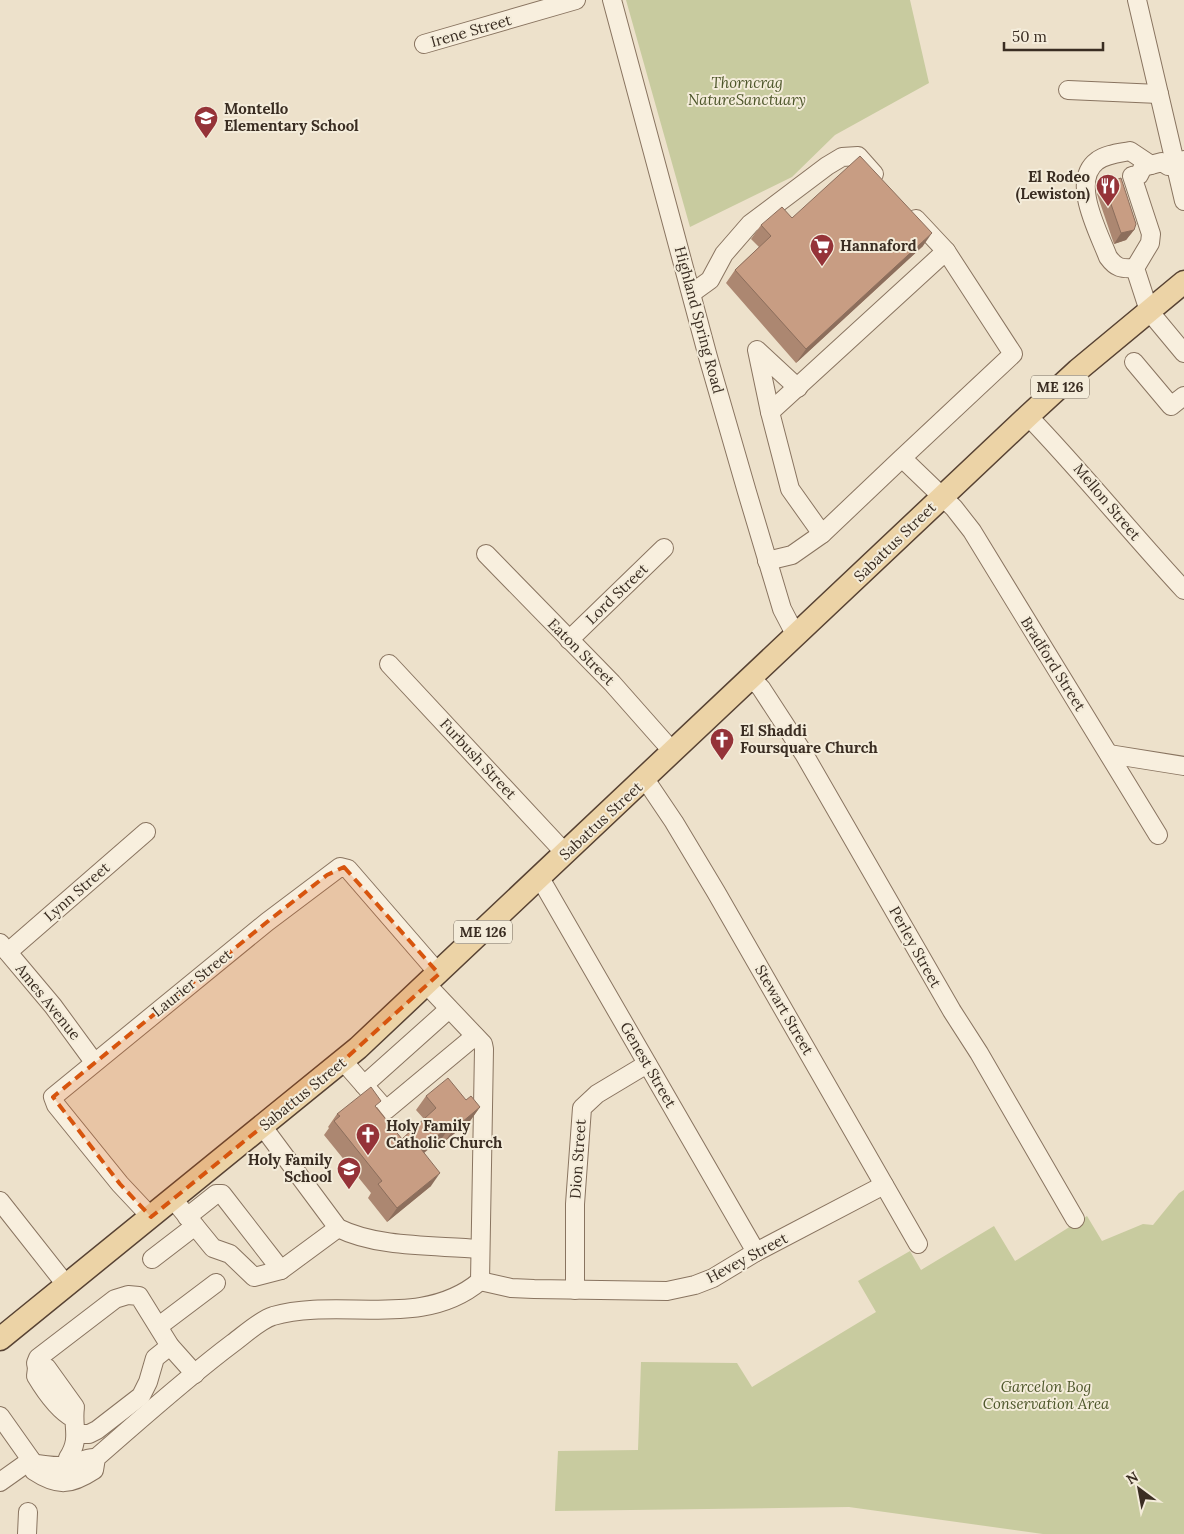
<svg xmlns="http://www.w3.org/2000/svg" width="1184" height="1534" font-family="Lora,serif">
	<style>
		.green { fill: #c8cb9f }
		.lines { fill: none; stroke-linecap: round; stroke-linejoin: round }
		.minor-casing { stroke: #897460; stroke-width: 20 }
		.major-casing { stroke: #574233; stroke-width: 25 }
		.minor { stroke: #f8efde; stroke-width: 18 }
		.major { stroke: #ecd3a6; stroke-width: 22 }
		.wall { fill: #ac8771 }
		.shaded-wall { fill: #8c6e5c }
		.building { fill: #c89d83; stroke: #8c6e5c }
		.marked { fill: #d7550e; fill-opacity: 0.2; stroke: #d7550e; stroke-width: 4; stroke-dasharray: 10 6; stroke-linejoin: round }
		.labels { text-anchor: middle; stroke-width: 4; stroke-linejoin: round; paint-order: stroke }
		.shield { fill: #f4ecda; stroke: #726659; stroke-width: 1 }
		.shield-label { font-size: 14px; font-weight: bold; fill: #3a2d22 }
		.street-label { font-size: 15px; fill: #3a2d22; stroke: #f4ecda }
		.park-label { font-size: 15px; font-style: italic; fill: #4d562a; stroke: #f4ecda }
		.poi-label { font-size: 15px; font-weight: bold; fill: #3a2d22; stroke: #f4ecda; text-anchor: start }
	</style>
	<rect width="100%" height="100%" fill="#ede1cb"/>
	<g class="green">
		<path d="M626,0H910L929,83L835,135L792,177L690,227Z"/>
		<path d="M1184,1190V1534H1043L849,1507L555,1511L558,1451L638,1450L641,1362L737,1363L752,1387L876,1312L858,1281L910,1251L921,1270L994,1226L1015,1261L1087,1216L1102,1241L1143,1224L1153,1225L1179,1193Z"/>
	</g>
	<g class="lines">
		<defs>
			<g id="minor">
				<path d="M612,0L708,357L747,492L782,609L796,636"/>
				<path d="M1137,0L1184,201"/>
				<path d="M424,44L576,0"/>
				<path d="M1068,90L1159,94"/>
				<path d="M1184,160L1168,166L1162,162L1143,167L1139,175L1132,176L1151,234L1150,243L1135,268L1149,311L1184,353"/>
				<path d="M916,219L946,251"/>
				<path d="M1135,268C1121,269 1116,268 1108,257C1099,233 1070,181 1097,161C1106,154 1120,153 1130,151L1151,165"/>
				<path d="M692,293L710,280L724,254L750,224L827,166L842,157L858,156L874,174"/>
				<path d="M1134,362L1171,406L1184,396"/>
				<path d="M770,412L757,350L798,388"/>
				<path d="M1028,416C1082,472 1131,533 1184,590"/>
				<path d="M902,458L822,534L790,489L770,412L946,251L1013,354L902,458L954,508L972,531L1158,835"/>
				<path d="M486,554L612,683L673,752"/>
				<path d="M767,561L792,555L822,534"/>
				<path d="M569,640L664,548"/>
				<path d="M389,664L566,854"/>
				<path d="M751,678L761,688L804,754L952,1011L979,1053L1075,1219"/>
				<path d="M1109,754L1184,766"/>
				<path d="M645,779L674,822L716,892L918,1244"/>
				<path d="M540,878L756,1252"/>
				<path d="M0,943L53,1006L94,1062"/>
				<path d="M8,952L146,832"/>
				<path d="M343,1061L386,1110L475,1036"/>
				<path d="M364,1085L449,1009"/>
				<path d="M263,1127L338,1228C378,1248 435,1245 479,1249"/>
				<path d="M173,1199L213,1248L230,1254L254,1277L281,1270L338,1228"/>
				<path d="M0,1201L67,1286"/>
				<path d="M151,1217L120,1184L56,1105L53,1097L267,922L340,867L348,869L439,974"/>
				<path d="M187,1217L216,1194H222L281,1270"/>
				<path d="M152,1259L195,1226"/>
				<path d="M480,1281L511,1288L534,1289L667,1291L695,1285L713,1278L756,1252L884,1185"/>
				<path d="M575,1290V1204L582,1108L597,1094L647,1064"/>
				<path d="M159,1326L216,1283"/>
				<path d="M37,1368L36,1363L38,1358L115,1299L128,1295L139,1296L170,1346L195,1374"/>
				<path d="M0,1416L34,1464V1471C58,1487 71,1485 94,1470L96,1458C141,1419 185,1379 233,1343C244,1335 260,1320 273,1316C340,1297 422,1330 480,1281L484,1049L483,1044L427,985"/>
				<path d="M77,1434H89L97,1430L141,1396L148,1382L155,1358L170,1346"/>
				<path d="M34,1464C46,1464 56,1468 69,1465C80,1463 85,1457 96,1458"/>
				<path d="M69,1465L68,1458C81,1438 72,1428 75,1407L47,1368H37L36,1376C45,1391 58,1410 73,1418"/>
				<path d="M0,1482L31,1460"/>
				<path d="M27,1534L28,1512"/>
			</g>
			<path id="major" d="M0,1339L358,1048L1028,416L1078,370L1184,282"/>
		</defs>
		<use href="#minor" class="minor-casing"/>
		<use href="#major" class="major-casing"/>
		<use href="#minor" class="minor"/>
		<use href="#major" class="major"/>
	</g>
	<g class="wall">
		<path d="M1104,184L1134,230L1126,240L1114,244L1097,194Z"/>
		<path d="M792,218L923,246L796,363L726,283L735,270L759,247L751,239L761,225Z"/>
		<path d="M426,1096L466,1100L480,1107L470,1121L445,1141L442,1138L424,1152L431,1186L387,1222L368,1198L371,1193L324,1135L329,1128L328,1127L337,1114L377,1107L402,1139L424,1119L416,1110Z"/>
	</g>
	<g class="shaded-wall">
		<path d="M1134,230L1126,240L1114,244L1121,233Z"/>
		<path d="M932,233L923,246L796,363L806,349Z"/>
		<path d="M480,1107L470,1121L445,1141L455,1128Z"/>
		<path d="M452,1124L442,1138L412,1163L421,1149Z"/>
		<path d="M440,1173L431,1186L387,1222L397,1208Z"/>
	</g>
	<g class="building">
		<path d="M860,156L932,233L806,349L735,270L771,236L761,225L782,207L792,218Z"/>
		<path d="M1121,178L1136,224L1134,230L1121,233L1104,184Z"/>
		<path d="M448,1078L466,1100L471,1096L480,1107L455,1128L452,1124L421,1149L440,1173L397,1208L378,1184L382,1181L334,1121L340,1116L337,1114L371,1087L381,1101L375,1106L402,1139L436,1108L426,1096Z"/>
	</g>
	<path class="marked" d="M344,867L439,974L343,1061L151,1217L120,1184L53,1097L267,922L327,875Z"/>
	<defs>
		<symbol id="school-pin" viewBox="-11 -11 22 30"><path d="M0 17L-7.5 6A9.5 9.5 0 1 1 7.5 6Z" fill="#953338" stroke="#f4ecda"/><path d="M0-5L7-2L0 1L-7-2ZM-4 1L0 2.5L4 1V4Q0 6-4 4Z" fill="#fff"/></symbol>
		<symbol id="restaurant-pin" viewBox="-11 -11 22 30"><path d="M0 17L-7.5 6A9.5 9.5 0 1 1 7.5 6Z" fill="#953338" stroke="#f4ecda"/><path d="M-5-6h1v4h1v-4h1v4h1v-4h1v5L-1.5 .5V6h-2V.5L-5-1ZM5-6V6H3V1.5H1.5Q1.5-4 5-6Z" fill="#fff"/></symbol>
		<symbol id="supermarket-pin" viewBox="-11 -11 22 30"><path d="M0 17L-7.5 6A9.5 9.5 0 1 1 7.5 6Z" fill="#953338" stroke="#f4ecda"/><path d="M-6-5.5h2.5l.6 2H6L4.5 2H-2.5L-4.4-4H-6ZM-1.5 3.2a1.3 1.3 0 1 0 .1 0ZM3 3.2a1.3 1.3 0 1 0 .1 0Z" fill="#fff"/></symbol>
		<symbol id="church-pin" viewBox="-11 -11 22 30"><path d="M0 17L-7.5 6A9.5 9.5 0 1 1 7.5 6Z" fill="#953338" stroke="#f4ecda"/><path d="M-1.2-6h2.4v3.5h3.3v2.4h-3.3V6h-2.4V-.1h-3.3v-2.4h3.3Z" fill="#fff"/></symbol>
	</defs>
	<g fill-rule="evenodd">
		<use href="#school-pin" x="192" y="104" width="28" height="38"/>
		<use href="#restaurant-pin" x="1094" y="172" width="28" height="38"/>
		<use href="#supermarket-pin" x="808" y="232" width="28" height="38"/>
		<use href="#church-pin" x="708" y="726" width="28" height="38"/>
		<use href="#church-pin" x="354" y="1121" width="28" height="38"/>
		<use href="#school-pin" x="335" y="1155" width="28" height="38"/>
	</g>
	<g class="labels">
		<g class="shield">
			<rect x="1031" y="375.5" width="58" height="23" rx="4"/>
			<rect x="454" y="920.5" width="58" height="23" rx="4"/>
		</g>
		<g class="shield-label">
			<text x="1060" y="392">ME 126</text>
			<text x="483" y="937">ME 126</text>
		</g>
		<g class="street-label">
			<text transform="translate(471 31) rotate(-16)" y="5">Irene Street</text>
			<text transform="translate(699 320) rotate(75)" y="5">Highland Spring Road</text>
			<text transform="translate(1107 502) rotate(50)" y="5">Mellon Street</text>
			<text transform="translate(895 542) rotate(-44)" y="5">Sabattus Street</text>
			<text transform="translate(617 594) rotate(-44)" y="5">Lord Street</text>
			<text transform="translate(581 652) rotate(45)" y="5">Eaton Street</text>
			<text transform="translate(1053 664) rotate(58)" y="5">Bradford Street</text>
			<text transform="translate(478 759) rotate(47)" y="5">Furbush Street</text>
			<text transform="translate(601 821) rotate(-43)" y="5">Sabattus Street</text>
			<text transform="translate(77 892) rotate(-41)" y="5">Lynn Street</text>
			<text transform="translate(915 947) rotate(61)" y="5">Perley Street</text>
			<text transform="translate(192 983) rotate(-39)" y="5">Laurier Street</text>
			<text transform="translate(48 1002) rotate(51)" y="5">Ames Avenue</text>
			<text transform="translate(784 1010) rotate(60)" y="5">Stewart Street</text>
			<text transform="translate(648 1065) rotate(60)" y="5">Genest Street</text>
			<text transform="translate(303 1094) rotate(-39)" y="5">Sabattus Street</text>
			<text transform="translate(578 1159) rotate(-86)" y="5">Dion Street</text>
			<text transform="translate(747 1258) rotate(-28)" y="5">Hevey Street</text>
		</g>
		<g class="park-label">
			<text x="747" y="88">Thorncrag<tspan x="747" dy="17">NatureSanctuary</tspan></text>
			<text x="1046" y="1392">Garcelon Bog<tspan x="1046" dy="17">Conservation Area</tspan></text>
		</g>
		<g class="poi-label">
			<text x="224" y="114">Montello<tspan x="224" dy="17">Elementary School</tspan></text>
			<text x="1090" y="182" text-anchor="end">El Rodeo<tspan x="1090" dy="17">(Lewiston)</tspan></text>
			<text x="840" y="251">Hannaford</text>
			<text x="740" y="736">El Shaddi<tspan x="740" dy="17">Foursquare Church</tspan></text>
			<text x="386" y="1131">Holy Family<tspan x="386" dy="17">Catholic Church</tspan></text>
			<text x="332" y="1165" text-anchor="end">Holy Family<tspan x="332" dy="17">School</tspan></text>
		</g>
	</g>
	<g transform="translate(1139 1489) rotate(328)" stroke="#f4ecda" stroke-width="4" paint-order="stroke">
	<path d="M0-4L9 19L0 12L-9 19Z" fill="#3a2d22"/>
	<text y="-8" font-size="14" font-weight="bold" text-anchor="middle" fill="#3a2d22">N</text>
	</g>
	<path d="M1004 42v8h99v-8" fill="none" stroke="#3a2d22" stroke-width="2.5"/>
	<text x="1012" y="42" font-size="15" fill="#3a2d22" stroke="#f4ecda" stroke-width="4" paint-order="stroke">50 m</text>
</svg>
